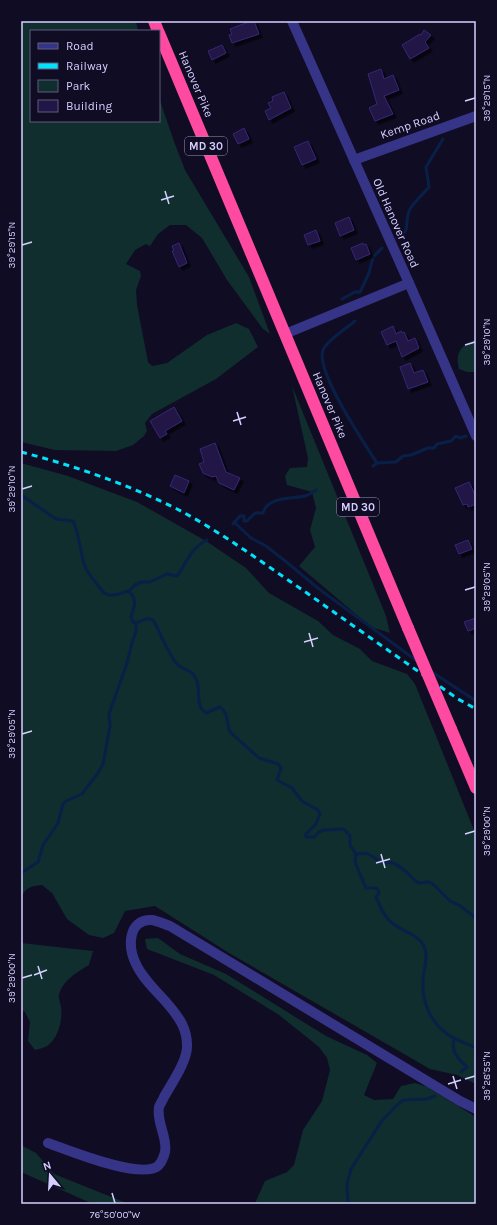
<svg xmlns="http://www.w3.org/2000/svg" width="497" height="1225" font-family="Karla,sans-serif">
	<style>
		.green { fill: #0f2e2d }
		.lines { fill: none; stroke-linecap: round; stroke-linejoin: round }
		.stream { stroke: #082047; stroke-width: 3 }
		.building { fill: #201746; stroke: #362774; filter: url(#shadow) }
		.minor { stroke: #363487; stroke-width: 10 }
		.highway { stroke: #ff4aa2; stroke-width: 12 }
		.rail { stroke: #00e3fa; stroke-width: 3; stroke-dasharray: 6 5; stroke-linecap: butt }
		.highway-bridge { stroke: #ff4aa2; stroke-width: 12 }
		.ticks { fill: none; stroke: #d4cfff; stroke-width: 1.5 }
		.labels { text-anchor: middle; stroke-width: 3.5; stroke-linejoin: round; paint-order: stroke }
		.shield { fill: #100c24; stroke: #9994bd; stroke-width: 1 }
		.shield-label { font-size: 11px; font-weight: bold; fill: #d4cfff }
		.street-label { font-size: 12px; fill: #d4cfff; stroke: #100c24 }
		.neatline { fill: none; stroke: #d4cfff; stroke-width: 1.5 }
		.ticks-label { font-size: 10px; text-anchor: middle; fill: #d4cfff }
	</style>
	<defs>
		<filter id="shadow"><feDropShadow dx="3.5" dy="3.5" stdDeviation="0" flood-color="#0009"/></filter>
	</defs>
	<rect width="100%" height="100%" fill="#100c24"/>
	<g class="green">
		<path d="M21,21H136L138,31H31V121H159V98L175,144L185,170L249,277L270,334L263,329L227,280L202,238L186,225H170L158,234L150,246L146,244L135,250L126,264L140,271L141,276L136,290L137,305L148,362L152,366L167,363L207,335L236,323L249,329L258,347L216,379L152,414L145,423L147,431L144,436L133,445L116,451L55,450L21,442Z"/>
		<path d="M476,339V372H467L459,369C455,353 460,346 476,339Z"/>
		<path d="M292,386L386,616L390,633L371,627L299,566L315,547L310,530L316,508L312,492L287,485L285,476L290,468L307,467L308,458Z"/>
		<path d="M21,463L68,476L137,502L206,541L246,568L269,593L318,621L333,635L360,649L372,661L407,674L415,684L476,835V1084L457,1075L430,1069L229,953L155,906L125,911L114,933L103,938L89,935L67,919L52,893L42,885C32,886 26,887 21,897Z"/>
		<path d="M158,938L180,954L226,974L326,1036L367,1055L377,1063L364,1095L374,1100L393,1099L401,1086L415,1083L427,1087L476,1117V1204H256V1201L265,1181L287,1172L294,1165L303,1130L322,1101L330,1070L327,1058L319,1047L279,1015L214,975L147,949L145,939Z"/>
		<path d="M21,943L93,951L89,965C77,972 62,981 59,995C58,999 61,1004 61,1007C63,1020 58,1039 47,1046C44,1048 38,1049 35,1050L28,1041L30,1022L25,1012L21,1010Z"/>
		<path d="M21,1145L36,1153L54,1174L129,1204H93L21,1172Z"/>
	</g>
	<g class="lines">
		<g class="stream">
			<path d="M397,238C413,230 403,222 410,209C415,201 423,194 429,187L426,167L443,139"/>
			<path d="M342,299L355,292H360L369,273L373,257L382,248"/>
			<path d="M355,321C347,328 327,340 323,350C315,371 364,443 377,463"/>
			<path d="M373,466L377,463L396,462L403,456L411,455L428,448H434L437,444L451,441L456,436L460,438L466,436"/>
			<path d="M21,495L56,519L73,521C78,530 81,553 84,564C87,574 98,585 104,593C111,598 121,593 129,591"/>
			<path d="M234,522L251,538L266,546L284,560L319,589L417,661"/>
			<path d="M233,524L240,516H244V521H247L255,513H263C268,496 292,499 305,496C309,495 313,492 316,490"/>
			<path d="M129,591L135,585L142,582H150L167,574L177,576C184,567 188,555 196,548C199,545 203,542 207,540"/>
			<path d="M129,591C138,600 134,607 131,617L133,622L136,623"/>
			<path d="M136,623C142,621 148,616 154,621C159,631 170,658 178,665C183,670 192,670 195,677C203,689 193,704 206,713L220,707C229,713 226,723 230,732L259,758L278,764L281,768L277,780L292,788L302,801L318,810L320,814L316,824L306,834V837H314L319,832L324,830L341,829L345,830L350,836V845L356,854L355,862L366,888H376L378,890L379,893L376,897C380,906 384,917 392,923C403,932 416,933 424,946C428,954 425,964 424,973C420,995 427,1019 446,1033C454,1040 466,1043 476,1048"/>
			<path d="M432,672L476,701"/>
			<path d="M356,854C371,852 369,855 380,861C384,863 389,862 393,863C402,866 411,877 418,883L429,882L434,885L450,901L459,905L476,918"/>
			<path d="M21,873L38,862L43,845L58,823L63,804L66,801L82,794L98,773L103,764L110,726L109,714L127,663L132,643L136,631V623"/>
			<path d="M454,1038C451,1051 457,1058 467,1067L461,1072"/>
			<path d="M348,1204L347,1184L351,1169L381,1122L394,1108L403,1100L427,1099L435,1096"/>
		</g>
	</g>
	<g class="building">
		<path d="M251,21H254L259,34L232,43L229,35L232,34L230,29Z"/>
		<path d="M424,30L431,35L425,42L429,48L410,59L402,45L420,34L421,35Z"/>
		<path d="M222,45L226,53L212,60L208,51Z"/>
		<path d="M381,69L384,79L393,75L399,90L384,96L393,114L375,121L369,108L377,104L368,74Z"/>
		<path d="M284,92L291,108L269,120L265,111L271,108L268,103L273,101L272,97Z"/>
		<path d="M244,128L249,139L238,144L233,134Z"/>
		<path d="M308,141L316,159L302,165L294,147Z"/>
		<path d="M349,217L354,230L340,236L335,223Z"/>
		<path d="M316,230L320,241L308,245L304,235Z"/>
		<path d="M179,243L187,263L179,267L172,251H174L172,246Z"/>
		<path d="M363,243V245L366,244L370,254L356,260L351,248Z"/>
		<path d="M393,326L396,334L401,331L402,333L404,332L408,341L415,338L419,348L402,357L396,341L387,345L381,332Z"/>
		<path d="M410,363L414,373L423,370L428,382L408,389L400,367Z"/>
		<path d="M174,407L182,421L165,431L167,434L160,438L150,421Z"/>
		<path d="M215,443L226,472L240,478L234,490L219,483L216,476L212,477L203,473L199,464L204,462L200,449Z"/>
		<path d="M175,475L189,481L184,493L170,486Z"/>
		<path d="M469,482L476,497V504L468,507L467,504L463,505L455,488Z"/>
		<path d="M468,540L472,549L459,554L455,545Z"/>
		<path d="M476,618V628L468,631L464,622Z"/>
	</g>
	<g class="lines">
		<g class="minor">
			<path d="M292,21L409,283L476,436"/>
			<path d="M354,160L476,116"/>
			<path d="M285,334L409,283"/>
			<path d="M48,1143C68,1150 140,1180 158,1166C161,1163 164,1156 165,1152C168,1138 156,1122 159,1107C160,1104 163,1100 164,1097C172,1083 188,1060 187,1045C187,1038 185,1030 182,1024C171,1002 146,986 136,964C128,948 127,919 152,920C158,921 164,924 170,926L460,1101L476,1109"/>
		</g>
		<g class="highway">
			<path d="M154,21L158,31"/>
			<path d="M159,33L408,628"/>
			<path d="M451,729L476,788"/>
		</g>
		<path class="rail" d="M21,452C75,466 127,484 177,509C221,532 263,563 304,591C355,627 406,663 458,699L476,709"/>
		<path class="highway-bridge" d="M408,628L451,729"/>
	</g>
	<path class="ticks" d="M465,101L475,98M165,191L169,204M161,200L174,196M22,245L32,242M465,345L475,342M237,412L241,425M233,421L246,417M22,489L32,486M465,590L475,587M309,633L313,647M304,642L318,638M22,734L32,731M465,834L475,831M381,854L385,868M376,863L390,859M38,966L42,979M34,975L47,970M22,978L32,975M453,1076L457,1089M465,1079L475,1076M448,1084L461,1080M112,1193L115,1203"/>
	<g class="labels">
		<g class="shield">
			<rect x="185" y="137" width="42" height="18" rx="3"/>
			<rect x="337" y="498" width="42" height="18" rx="3"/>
		</g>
		<g class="shield-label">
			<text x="206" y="150">MD 30</text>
			<text x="358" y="511">MD 30</text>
		</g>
		<g class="street-label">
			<text transform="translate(196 84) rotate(67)" y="4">Hanover Pike</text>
			<text transform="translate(410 125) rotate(-19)" y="4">Kemp Road</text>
			<text transform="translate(396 223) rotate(66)" y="4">Old Hanover Road</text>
			<text transform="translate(330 405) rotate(67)" y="4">Hanover Pike</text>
		</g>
	</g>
	<rect width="497" height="1225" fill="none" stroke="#100c24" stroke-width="44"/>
	<rect x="30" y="30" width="130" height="92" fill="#100c24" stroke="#5e5a7c"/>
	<rect x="38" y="43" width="20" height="6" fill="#363487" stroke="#5e5a7c"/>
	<text x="66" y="50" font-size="12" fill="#d4cfff">Road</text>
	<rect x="38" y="63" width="20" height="6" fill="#00e3fa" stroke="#5e5a7c"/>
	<text x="66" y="70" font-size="12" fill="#d4cfff">Railway</text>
	<rect x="38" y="80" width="20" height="12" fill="#0f2e2d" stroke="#5e5a7c"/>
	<text x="66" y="90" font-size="12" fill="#d4cfff">Park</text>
	<rect x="38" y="100" width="20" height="12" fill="#201746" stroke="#5e5a7c"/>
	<text x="66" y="110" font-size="12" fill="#d4cfff">Building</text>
	<g transform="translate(50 1175) rotate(342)" stroke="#100c24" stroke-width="3" paint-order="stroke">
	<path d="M0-3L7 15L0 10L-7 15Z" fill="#d4cfff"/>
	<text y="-6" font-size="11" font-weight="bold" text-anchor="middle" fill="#d4cfff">N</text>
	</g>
	<rect x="22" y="22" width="453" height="1181" class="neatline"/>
	<g class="ticks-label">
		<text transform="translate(486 98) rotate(-90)" y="4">39°29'15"N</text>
		<text transform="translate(11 245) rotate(-90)" y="4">39°29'15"N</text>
		<text transform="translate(486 342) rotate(-90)" y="4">39°29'10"N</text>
		<text transform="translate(11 489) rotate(-90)" y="4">39°29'10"N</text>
		<text transform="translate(486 587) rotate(-90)" y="4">39°29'05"N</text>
		<text transform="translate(11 734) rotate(-90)" y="4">39°29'05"N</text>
		<text transform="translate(486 831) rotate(-90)" y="4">39°29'00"N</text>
		<text transform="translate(11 978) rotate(-90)" y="4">39°29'00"N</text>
		<text transform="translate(486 1076) rotate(-90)" y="4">39°28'55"N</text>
		<text x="115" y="1218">76°50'00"W</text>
	</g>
</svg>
